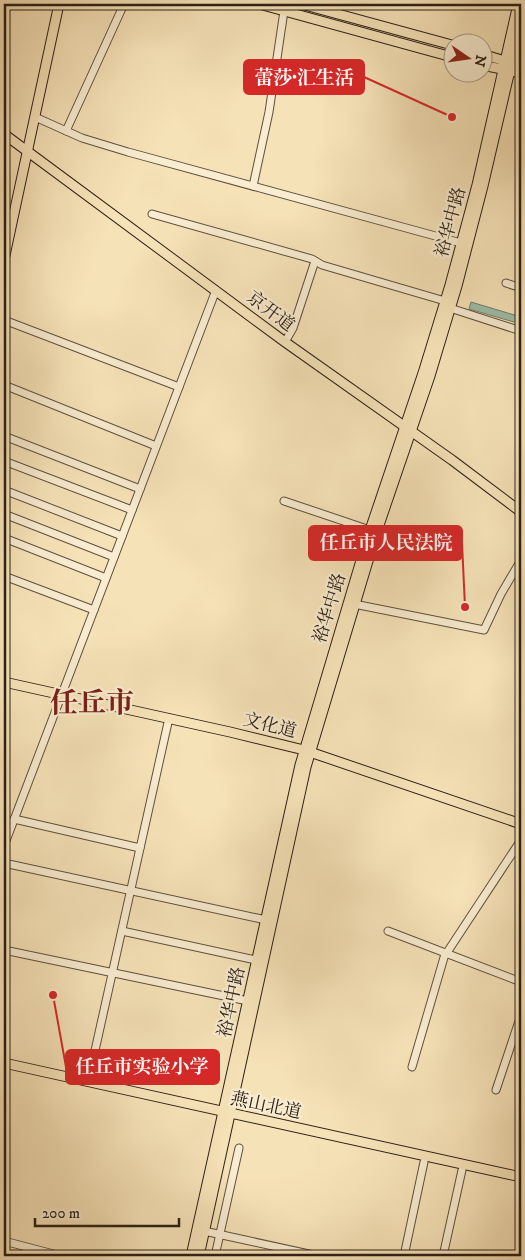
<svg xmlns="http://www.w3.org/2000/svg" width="525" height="1260" font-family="'IM FELL DW Pica','Noto Serif SC',serif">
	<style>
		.water { fill: #9ebfa9; stroke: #707f6f }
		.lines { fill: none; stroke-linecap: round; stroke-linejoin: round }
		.minor-casing { stroke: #5e503f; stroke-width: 9 }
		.major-casing { stroke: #2c2017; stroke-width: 11 }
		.minor { stroke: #f9ecd0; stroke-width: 7 }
		.major { stroke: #f6e2b7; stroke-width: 9 }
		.labels { text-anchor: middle; stroke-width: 4.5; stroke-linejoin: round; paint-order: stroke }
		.street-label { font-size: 18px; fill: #2c2017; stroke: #f9ecd0 }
		.town-label { font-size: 28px; font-weight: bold; fill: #7a1f14; stroke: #f9ecd0 }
		.leader { fill: none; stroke: #d62828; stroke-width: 2 }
		.callout-dot { fill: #d62828; stroke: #f9ecd0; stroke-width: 2 }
		.callout { fill: #d62828; stroke: #d62828; stroke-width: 2 }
		.callout-label { font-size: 19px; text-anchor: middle; font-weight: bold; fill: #fff }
	</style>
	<rect width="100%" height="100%" fill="#f6e2b7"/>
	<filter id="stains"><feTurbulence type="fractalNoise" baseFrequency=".004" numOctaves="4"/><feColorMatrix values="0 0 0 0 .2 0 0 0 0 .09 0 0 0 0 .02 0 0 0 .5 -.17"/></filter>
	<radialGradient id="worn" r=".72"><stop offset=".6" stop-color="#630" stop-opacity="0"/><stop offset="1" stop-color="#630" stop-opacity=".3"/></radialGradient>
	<path class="water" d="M471,302L521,317V324L469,309Z"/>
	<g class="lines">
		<defs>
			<g id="minor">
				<path d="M35,117L82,138L128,152L461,243"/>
				<path d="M66,131L124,4"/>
				<path d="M253,186L269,112L284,11"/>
				<path d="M152,214L312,259L322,265L445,301"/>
				<path d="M506,283L521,288"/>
				<path d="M450,308L521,331"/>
				<path d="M4,320L179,387"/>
				<path d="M285,342L293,328L315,261"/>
				<path d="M4,385L156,446"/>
				<path d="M4,436L140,489"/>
				<path d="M4,461L132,510"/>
				<path d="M4,490L122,536"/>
				<path d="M284,501L370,530"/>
				<path d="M4,514L114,557"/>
				<path d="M4,538L106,578"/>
				<path d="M4,576L94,610"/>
				<path d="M354,604L484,630L501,594L521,560"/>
				<path d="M14,819L140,848"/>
				<path d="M4,846L216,290"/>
				<path d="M4,863L266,920"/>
				<path d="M122,931L256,960"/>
				<path d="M388,931L521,982"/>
				<path d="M4,950L248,1001"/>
				<path d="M446,954L521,840"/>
				<path d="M412,1067L445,954"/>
				<path d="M88,1082L169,718"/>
				<path d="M496,1090L521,1015"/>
				<path d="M204,1231L318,1256"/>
				<path d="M4,1241L61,1256"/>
				<path d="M215,1256L239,1148"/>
				<path d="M404,1256L424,1162"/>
				<path d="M443,1256L462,1170"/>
			</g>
			<g id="major">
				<path d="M259,4L452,57"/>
				<path d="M301,4L452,45"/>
				<path d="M482,54L521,66"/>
				<path d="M482,65L521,73"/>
				<path d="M4,134L285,342L452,460L521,512"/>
				<path d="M4,260L59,4"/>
				<path d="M4,682L230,732L304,750L521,824"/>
				<path d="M4,1063L521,1177"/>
				<path d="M191,1256L300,765L370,530L423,373L450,285L477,185L518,4"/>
				<path d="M199,1256L306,767L378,528L430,376L457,286L483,186L521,23"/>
			</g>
		</defs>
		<use href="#minor" class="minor-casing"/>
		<use href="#major" class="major-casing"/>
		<use href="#minor" class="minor"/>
		<use href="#major" class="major"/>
	</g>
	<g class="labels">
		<g class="street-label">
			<text transform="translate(450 222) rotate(-75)" y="6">裕华中路</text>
			<text transform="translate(271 311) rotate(37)" y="6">京开道</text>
			<text transform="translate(329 608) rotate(-73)" y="6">裕华中路</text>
			<text transform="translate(270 725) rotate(14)" y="6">文化道</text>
			<text transform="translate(231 1002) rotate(-78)" y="6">裕华中路</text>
			<text transform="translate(266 1105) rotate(12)" y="6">燕山北道</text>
		</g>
		<g class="town-label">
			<text x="92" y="712">任丘市</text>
		</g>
	</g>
	<path class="leader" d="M452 117L364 77M465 607L462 543M53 995L66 1067"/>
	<g class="callout-dot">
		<circle cx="452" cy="117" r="5"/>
		<circle cx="465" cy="607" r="5"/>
		<circle cx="53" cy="995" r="5"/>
	</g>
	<g class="callout">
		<rect x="244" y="60" width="120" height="34" rx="5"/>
		<rect x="309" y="526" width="153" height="34" rx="5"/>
		<rect x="66" y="1050" width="153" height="34" rx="5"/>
	</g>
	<g class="callout-label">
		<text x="304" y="84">蕾莎·汇生活</text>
		<text x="386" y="549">任丘市人民法院</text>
		<text x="142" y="1073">任丘市实验小学</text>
	</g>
	<rect width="525" height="1260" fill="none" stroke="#f6e2b7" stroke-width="20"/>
	<rect x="5" y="5" width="515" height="1250" fill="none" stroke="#2c2017" stroke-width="2.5"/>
	<rect x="10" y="10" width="505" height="1240" fill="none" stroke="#2c2017"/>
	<g transform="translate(468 58) rotate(103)"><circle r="24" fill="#f9ecd0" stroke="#a79a86"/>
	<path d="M0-4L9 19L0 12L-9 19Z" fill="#8f2418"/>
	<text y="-8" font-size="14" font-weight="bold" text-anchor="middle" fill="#2c2017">N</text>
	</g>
	<path d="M35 1218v8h144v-8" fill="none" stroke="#2c2017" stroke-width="2.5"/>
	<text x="42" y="1218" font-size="15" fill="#2c2017" stroke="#f9ecd0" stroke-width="4" paint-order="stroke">200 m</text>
	<rect width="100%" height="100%" filter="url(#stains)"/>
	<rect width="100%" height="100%" fill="url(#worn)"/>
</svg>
